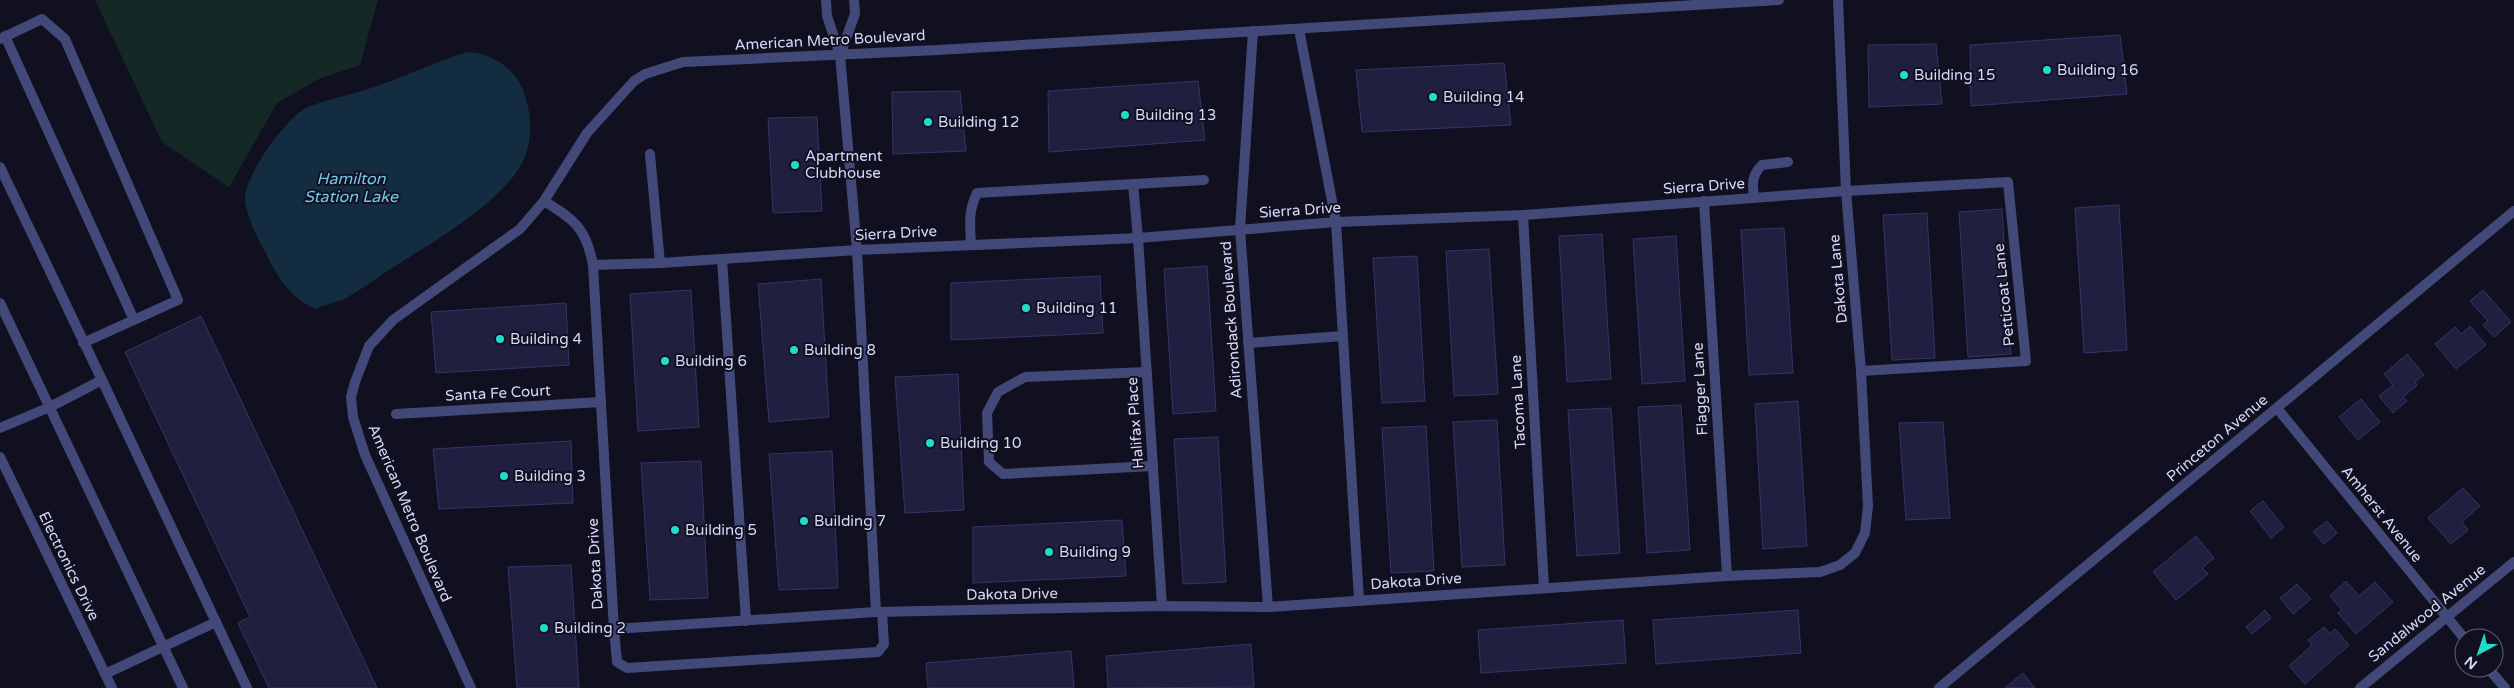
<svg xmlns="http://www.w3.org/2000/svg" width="2514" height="688" font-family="'Varela Round',sans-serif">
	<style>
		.green { fill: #142925 }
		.water { fill: #142c40 }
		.building { fill: #201f3f; stroke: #353467 }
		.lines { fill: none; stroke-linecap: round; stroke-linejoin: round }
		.service { stroke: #424979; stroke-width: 10 }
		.minor { stroke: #424979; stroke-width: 10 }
		.poi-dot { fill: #1fdccd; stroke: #101020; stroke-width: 2 }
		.labels { text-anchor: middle; stroke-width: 4; stroke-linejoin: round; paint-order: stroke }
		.street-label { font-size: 15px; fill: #d5d8f9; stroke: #101020 }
		.poi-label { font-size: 15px; fill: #d5d8f9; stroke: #101020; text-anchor: start }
		.water-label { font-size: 16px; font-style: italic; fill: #72c8eb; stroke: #101020 }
	</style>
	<rect width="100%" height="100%" fill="#101020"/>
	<path class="green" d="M95,0H378L360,65L321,78L277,103L229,187L162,142Z"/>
	<path class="water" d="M467,52C492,53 513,67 523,90C531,110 533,137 525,157C507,201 428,245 389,270C374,280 359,291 344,299C335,303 324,305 315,309C284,294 274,269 259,240C253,228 245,211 245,197C246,174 286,118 306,108C326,99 347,96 368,89C401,78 433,63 467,52Z"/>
	<g class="building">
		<path d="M2120,35L2127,94L1971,106L1970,45Z"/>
		<path d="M1936,44L1942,104L1869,107L1868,45Z"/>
		<path d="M1504,63L1511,125L1362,132L1356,70Z"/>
		<path d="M1198,81L1205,140L1049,152L1048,91Z"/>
		<path d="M960,91L966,151L893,154L892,92Z"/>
		<path d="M817,117L822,211L773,213L768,118Z"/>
		<path d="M2119,205L2127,350L2084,353L2075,208Z"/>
		<path d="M2002,209L2011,354L1968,357L1959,212Z"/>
		<path d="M1927,213L1935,358L1892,360L1883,215Z"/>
		<path d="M1784,228L1793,373L1749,375L1741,230Z"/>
		<path d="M1602,234L1611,379L1567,382L1559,236Z"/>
		<path d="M1676,236L1685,381L1642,384L1633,239Z"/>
		<path d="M1489,249L1498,394L1454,396L1446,251Z"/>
		<path d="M1417,256L1425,401L1382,403L1373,258Z"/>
		<path d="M1207,266L1216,411L1173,414L1164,269Z"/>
		<path d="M1100,276L1103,333L951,340V283Z"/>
		<path d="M821,279L829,417L769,422L758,284Z"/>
		<path d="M691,290L699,427L638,431L630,294Z"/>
		<path d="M2483,290L2511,322L2494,337L2483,325L2488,321L2470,301Z"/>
		<path d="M566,303L569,365L436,373L431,312Z"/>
		<path d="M201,316L377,688H269L238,623L250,617L125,352Z"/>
		<path d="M2470,326L2486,345L2456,369L2435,344L2455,327L2461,334Z"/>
		<path d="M2407,354L2424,375L2415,382L2417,385L2403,397L2407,401L2393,413L2379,396L2393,385L2384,374Z"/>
		<path d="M958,374L964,510L905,513L895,377Z"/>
		<path d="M2361,399L2380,422L2358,440L2339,417Z"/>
		<path d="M1798,401L1807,546L1763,549L1755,404Z"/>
		<path d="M1681,405L1690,550L1647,553L1638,407Z"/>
		<path d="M1611,408L1620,553L1577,556L1568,410Z"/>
		<path d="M1497,420L1505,565L1462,567L1453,422Z"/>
		<path d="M1943,422L1950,518L1906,520L1899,423Z"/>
		<path d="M1426,426L1434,571L1391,573L1382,428Z"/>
		<path d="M1218,437L1226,582L1183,584L1174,439Z"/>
		<path d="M571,441L573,503L439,509L433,449Z"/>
		<path d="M832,451L838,588L779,590L769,454Z"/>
		<path d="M701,461L708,598L650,600L641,463Z"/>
		<path d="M2463,488L2480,506L2462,522L2468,530L2451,544L2428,518Z"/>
		<path d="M2263,501L2284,527L2271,538L2250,511Z"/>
		<path d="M1122,520L1126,576L973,583V527Z"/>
		<path d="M2327,521L2337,533L2324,544L2313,532Z"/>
		<path d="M2196,536L2214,558L2202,568L2208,574L2176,600L2153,572Z"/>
		<path d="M571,565L579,688H517L508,567Z"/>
		<path d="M2346,581L2359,596L2375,582L2393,602L2356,634L2338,613L2342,610L2330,596Z"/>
		<path d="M2297,584L2311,599L2293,614L2280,598Z"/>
		<path d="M1798,610L1801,653L1656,664L1653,620Z"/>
		<path d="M2265,610L2271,618L2252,634L2246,627Z"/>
		<path d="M1623,620L1626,663L1481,673L1478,630Z"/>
		<path d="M2324,627L2330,634L2335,629L2349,645L2305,684L2289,666L2312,645L2308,640Z"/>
		<path d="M1251,644L1254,687L1108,688L1106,656Z"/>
		<path d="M1071,651L1074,688H928L926,663Z"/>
		<path d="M2023,673L2035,688H2005Z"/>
	</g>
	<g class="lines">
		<g class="service">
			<path d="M826,0L827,16L840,55"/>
			<path d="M5,36L134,320"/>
			<path d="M0,39L42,19L65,39L178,300L83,343"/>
			<path d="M840,55L855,14L854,0"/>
			<path d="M650,154L660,263"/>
			<path d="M0,167L102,380L50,407L0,428"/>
			<path d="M1133,184L1138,238"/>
			<path d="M1754,197C1752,183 1752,175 1762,165L1788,162"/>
			<path d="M971,245C970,225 968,211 977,193L1204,180"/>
			<path d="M722,259L746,621"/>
			<path d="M0,303L183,688"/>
			<path d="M1248,343L1343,336"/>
			<path d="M1147,372L1025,377L998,392L987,413L989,462L1003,474L1153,466"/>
			<path d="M102,380L247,688"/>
			<path d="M614,629L617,662L627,668L878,652L884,644L882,612"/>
			<path d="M105,674L216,622"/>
		</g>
		<g class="minor">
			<path d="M1299,29L1336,222L1359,600"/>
			<path d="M1253,31L1240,229L1268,607"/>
			<path d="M840,55L857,250L876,612"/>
			<path d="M544,201C575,220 586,228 593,265L614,629L876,612L1162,606L1268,607L1727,576L1820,572L1840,565L1855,553L1865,533L1868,506L1861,371L1846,191L1838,0"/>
			<path d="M1704,201L1727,576"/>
			<path d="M1523,215L1544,588"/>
			<path d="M1138,238L1162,606"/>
			<path d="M593,265L660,263L857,250L1138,238L1336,222L1523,215L1846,191L2008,182L2026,361L1861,371"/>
			<path d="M2277,408L2464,638"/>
			<path d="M396,414L601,402"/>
			<path d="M0,457L112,688"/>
			<path d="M2488,668L2505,688"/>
			<path d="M471,688L365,455L353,417L351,397L355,382L369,346L393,320L520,229L544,201L587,133L634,81L645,74L683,62L938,50L1779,0"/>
			<path d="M1939,688L2514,211"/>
			<path d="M2360,688L2514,562"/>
		</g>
	</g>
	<g class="poi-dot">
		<circle cx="2047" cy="70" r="5"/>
		<circle cx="1904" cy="75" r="5"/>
		<circle cx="1433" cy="97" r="5"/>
		<circle cx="1125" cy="115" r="5"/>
		<circle cx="928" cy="122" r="5"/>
		<circle cx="795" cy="165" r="5"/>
		<circle cx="1026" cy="308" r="5"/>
		<circle cx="500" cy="339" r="5"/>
		<circle cx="794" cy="350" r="5"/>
		<circle cx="665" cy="361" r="5"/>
		<circle cx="930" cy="443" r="5"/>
		<circle cx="504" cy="476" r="5"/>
		<circle cx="804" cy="521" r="5"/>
		<circle cx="675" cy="530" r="5"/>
		<circle cx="1049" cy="552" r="5"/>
		<circle cx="544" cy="628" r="5"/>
	</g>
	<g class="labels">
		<g class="street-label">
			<text transform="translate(830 40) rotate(-3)" y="5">American Metro Boulevard</text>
			<text transform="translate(1704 186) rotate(-4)" y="5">Sierra Drive</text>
			<text transform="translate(1300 210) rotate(-4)" y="5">Sierra Drive</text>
			<text transform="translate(896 233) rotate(-3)" y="5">Sierra Drive</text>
			<text transform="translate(1838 279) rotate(-95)" y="5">Dakota Lane</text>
			<text transform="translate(2004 295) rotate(-96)" y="5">Petticoat Lane</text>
			<text transform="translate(1231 320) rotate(-94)" y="5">Adirondack Boulevard</text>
			<text transform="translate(1700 389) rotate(-93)" y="5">Flagger Lane</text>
			<text transform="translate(498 393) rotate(-3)" y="5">Santa Fe Court</text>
			<text transform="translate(1518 402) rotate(-93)" y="5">Tacoma Lane</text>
			<text transform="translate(1135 423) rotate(-94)" y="5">Halifax Place</text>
			<text transform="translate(2217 438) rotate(-40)" y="5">Princeton Avenue</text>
			<text transform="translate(410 513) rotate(67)" y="5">American Metro Boulevard</text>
			<text transform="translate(2382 514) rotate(51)" y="5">Amherst Avenue</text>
			<text transform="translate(595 564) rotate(-93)" y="5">Dakota Drive</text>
			<text transform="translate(69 566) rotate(64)" y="5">Electronics Drive</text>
			<text transform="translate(1416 581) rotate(-4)" y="5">Dakota Drive</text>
			<text transform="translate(1012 594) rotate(-1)" y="5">Dakota Drive</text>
			<text transform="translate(2427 613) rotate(-39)" y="5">Sandalwood Avenue</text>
		</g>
		<g class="poi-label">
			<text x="2057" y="75">Building 16</text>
			<text x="1914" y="80">Building 15</text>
			<text x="1443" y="102">Building 14</text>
			<text x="1135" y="120">Building 13</text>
			<text x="938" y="127">Building 12</text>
			<text x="805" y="161">Apartment<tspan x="805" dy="17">Clubhouse</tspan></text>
			<text x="1036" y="313">Building 11</text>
			<text x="510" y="344">Building 4</text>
			<text x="804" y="355">Building 8</text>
			<text x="675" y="366">Building 6</text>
			<text x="940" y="448">Building 10</text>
			<text x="514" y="481">Building 3</text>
			<text x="814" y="526">Building 7</text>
			<text x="685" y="535">Building 5</text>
			<text x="1059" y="557">Building 9</text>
			<text x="554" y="633">Building 2</text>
		</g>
		<g class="water-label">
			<text x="351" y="184">Hamilton<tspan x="351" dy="18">Station Lake</tspan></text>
		</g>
	</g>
	<g transform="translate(2479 653) rotate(220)"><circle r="24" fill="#101020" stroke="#5f6077"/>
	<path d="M0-4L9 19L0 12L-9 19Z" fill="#1fdccd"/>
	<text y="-8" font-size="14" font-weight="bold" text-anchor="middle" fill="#d5d8f9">N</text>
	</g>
</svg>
